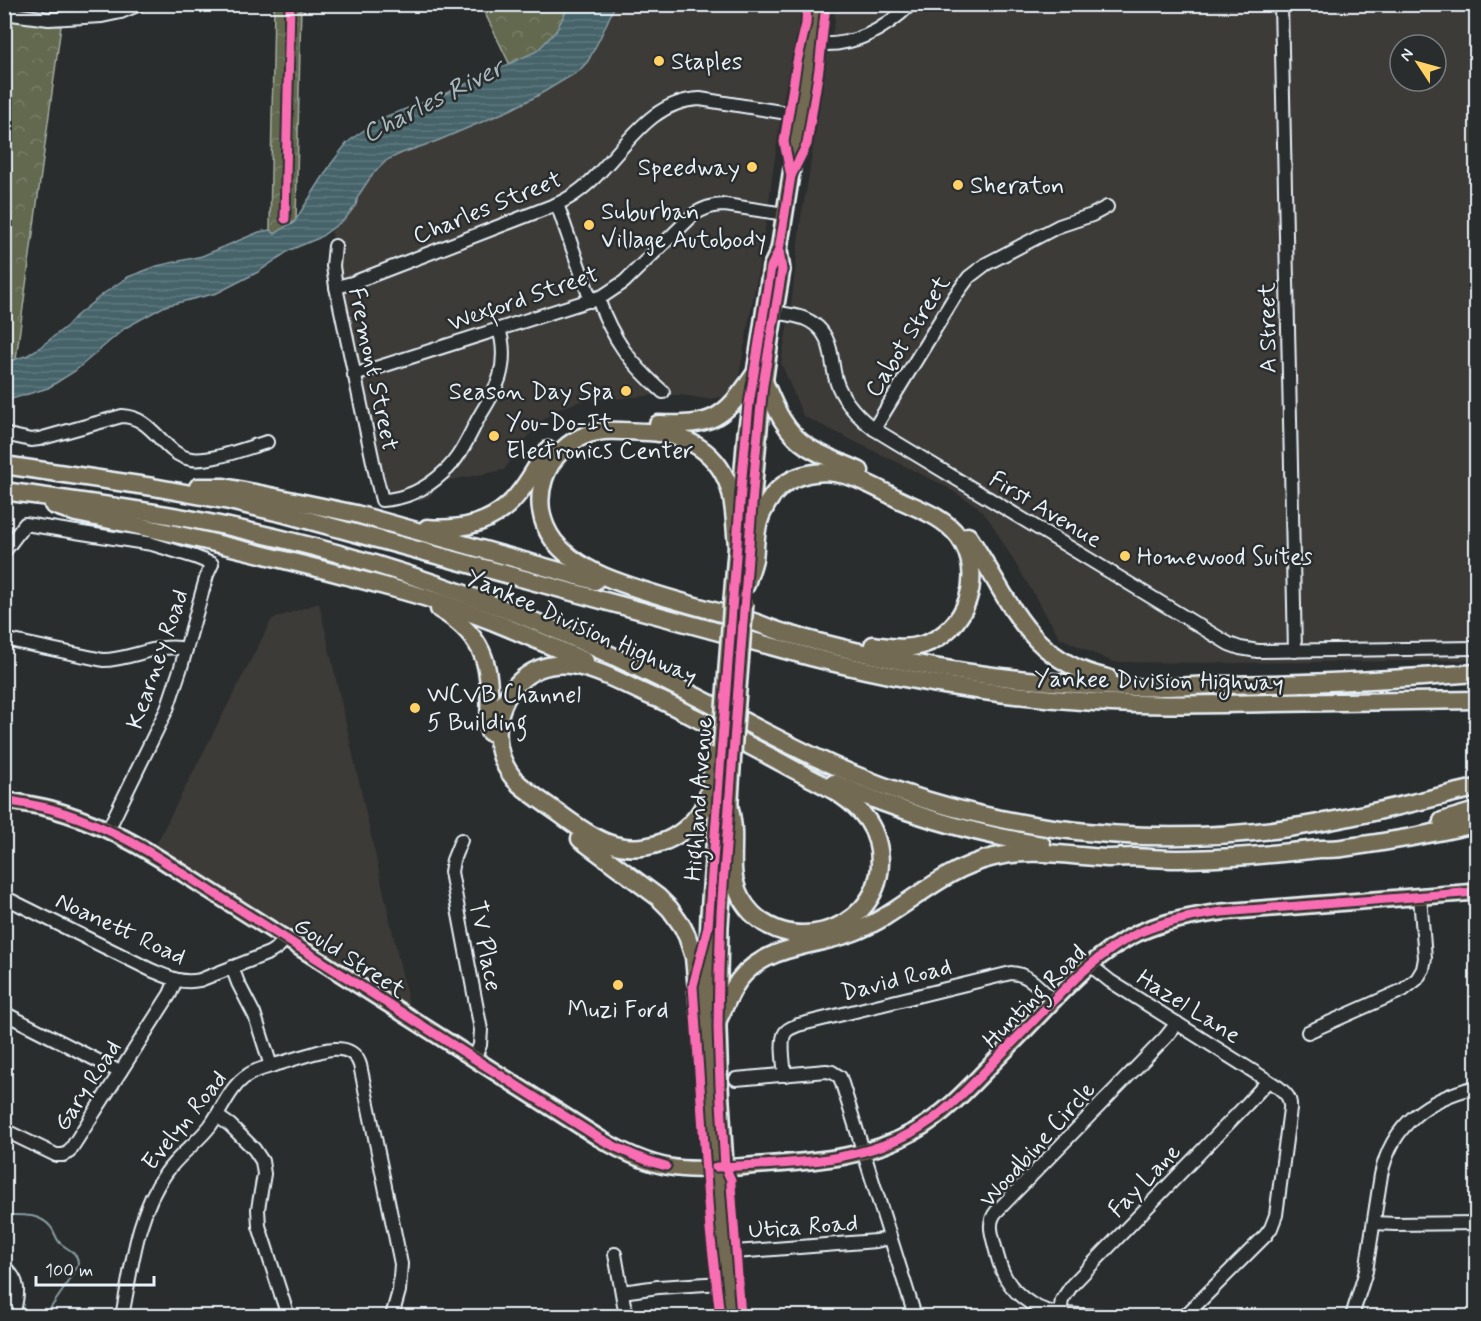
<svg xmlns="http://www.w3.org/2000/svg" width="1481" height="1321" font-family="Mynerve,sans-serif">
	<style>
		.built { fill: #3c3a38; fill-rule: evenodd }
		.park { fill: url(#park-crowns); stroke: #a5ada4; stroke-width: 1.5 }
		.water { fill: url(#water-rules); stroke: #879ca3; stroke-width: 1.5 }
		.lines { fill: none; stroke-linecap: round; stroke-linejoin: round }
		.stream { stroke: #879ca3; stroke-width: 2 }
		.minor-casing { stroke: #e8f1f8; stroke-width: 16 }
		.major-casing { stroke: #e8f1f8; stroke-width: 20 }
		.highway-casing { stroke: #e8f1f8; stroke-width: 21 }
		.minor { stroke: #2a2d2e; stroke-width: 12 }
		.major { stroke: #736b52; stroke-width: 15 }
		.highway { stroke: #736b52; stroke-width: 16 }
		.major-bridge-casing { stroke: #e8f1f8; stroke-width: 20; stroke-linecap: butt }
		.major-bridge { stroke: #736b52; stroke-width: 15 }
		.cycleway-casing { stroke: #2a2d2e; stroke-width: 13 }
		.cycleway { stroke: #f96db3; stroke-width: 9 }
		.poi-dot { fill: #ffd166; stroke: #2a2d2e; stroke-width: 2 }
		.labels { text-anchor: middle; stroke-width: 5; stroke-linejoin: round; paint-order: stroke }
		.poi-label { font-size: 24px; fill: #e8f1f8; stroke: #2a2d2e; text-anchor: start }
		.street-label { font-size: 24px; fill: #e8f1f8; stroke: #2a2d2e }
		.water-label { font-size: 26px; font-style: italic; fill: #a7b8bf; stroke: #2a2d2e }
	</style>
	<defs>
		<pattern id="park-crowns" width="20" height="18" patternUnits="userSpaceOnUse" patternTransform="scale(1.5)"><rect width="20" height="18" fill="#62694f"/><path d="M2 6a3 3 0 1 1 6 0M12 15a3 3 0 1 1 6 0" fill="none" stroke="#787f69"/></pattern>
		<pattern id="water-rules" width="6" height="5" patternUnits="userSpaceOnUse" patternTransform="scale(1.5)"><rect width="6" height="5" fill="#46636a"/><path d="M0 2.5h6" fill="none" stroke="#617a80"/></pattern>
	</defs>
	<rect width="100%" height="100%" fill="#2a2d2e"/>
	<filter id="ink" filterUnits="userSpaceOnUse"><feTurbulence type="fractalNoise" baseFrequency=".0167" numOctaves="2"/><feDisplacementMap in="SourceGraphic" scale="12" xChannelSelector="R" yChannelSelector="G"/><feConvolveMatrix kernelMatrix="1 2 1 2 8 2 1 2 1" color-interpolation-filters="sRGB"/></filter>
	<g filter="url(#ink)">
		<g class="built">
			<path d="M615,5H801L802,13L783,100L763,243L738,382L724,397L707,399L681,395H657L612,399H587L561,408L548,416L534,428L504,470L446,481L428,498L388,508V494L331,229L345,219L356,205L358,196L372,175L387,160L402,153L437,141L465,128L613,10Z"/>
			<path d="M835,5H1476V660L1235,663L1113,662L1060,638L990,521L977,506L943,485L803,416L781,363L792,298L801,217L807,187L825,70L826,60L835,21ZM1400,45H1436V81H1400Z"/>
			<path d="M319,603L411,1014L153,850L272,619Z"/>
		</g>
		<g class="park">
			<path d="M274,5H301L296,220C292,225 281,230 275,234L270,230Z"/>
			<path d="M481,5H567C563,23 552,42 536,52C528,57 518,60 510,65Z"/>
			<path d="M5,19L61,26L16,359L5,363Z"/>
		</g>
		<path class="water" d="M567,4L615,5L600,38L588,61L579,71L537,96L510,110L437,141L402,153L387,160L372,175L358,196L356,205L345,219L319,238L290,250L258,272L217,293L165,306L125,328L75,371L48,388L5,401V363L28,355L39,348L67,326L76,316L103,294L128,277L157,266L202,256L259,232L270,230L275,234L288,225L293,224L331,164L347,143L357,135L382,118L440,96L537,51L556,31L565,13Z"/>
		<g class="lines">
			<path class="stream" d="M4,1215C21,1215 38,1213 50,1226C55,1231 55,1238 60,1243C68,1250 78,1252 78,1264L63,1290L45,1316"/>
			<defs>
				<g id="minor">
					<path d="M1281,4L1295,651"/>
					<path d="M4,13L49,19L102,16L121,12L140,4"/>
					<path d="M812,43C851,49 883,31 911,4"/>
					<path d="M557,204L591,301"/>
					<path d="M335,246L333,266L336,287L376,476L382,500C407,499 426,489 444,472C460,458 469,436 479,417C487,404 496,390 500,376C504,362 504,343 499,330"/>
					<path d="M336,287L352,283L557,204C614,180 635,101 700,99L800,115"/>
					<path d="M598,299C613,340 630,363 663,392"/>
					<path d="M766,312C795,314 822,317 830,349C833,361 833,374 838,386C846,404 858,417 874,429L1229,644L1240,648L1258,651L1476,648"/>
					<path d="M354,375L603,296L624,282L692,216C702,208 712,205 725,205L785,214"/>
					<path d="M874,429L955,296L969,277L986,264L1059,226L1092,215L1107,207"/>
					<path d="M4,434L31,440L39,439L122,416C154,417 162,454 191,459C211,462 246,448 267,442"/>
					<path d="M4,552L25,524L152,544L195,557L212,564L207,575L181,667L167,709L108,830"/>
					<path d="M4,639L103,660C131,660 158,642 186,649"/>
					<path d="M461,840L453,860L451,872L481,1030L480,1045L474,1060"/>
					<path d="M4,897L151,970C168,977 181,984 200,980L269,953L277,948L286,939"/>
					<path d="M1090,965L1110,981L1278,1087C1287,1094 1291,1099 1290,1109L1276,1215L1271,1228L1266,1235L1185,1316"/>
					<path d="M232,967L238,983L255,1016L271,1066"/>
					<path d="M4,1013L120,1072"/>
					<path d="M1308,1032L1403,990L1417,979L1423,969L1425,958L1420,897"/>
					<path d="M785,1075C784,1065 780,1041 785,1033C788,1028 794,1027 798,1025L1011,973C1030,974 1040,989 1053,1001"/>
					<path d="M736,1079L826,1071L832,1072L840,1077L915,1316"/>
					<path d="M217,1116L230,1125L254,1149L262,1161L264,1174L258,1209L259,1226L288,1316"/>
					<path d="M4,1130L56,1155H63L69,1152L170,994L176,980"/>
					<path d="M1374,1223L1395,1224L1476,1223"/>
					<path d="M722,1253L876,1241L890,1238"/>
					<path d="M615,1254L626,1316"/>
					<path d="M4,1267C23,1282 17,1297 13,1316"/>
					<path d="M622,1292L658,1287L722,1283"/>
					<path d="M1060,1313L1062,1300L1072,1285L1247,1104L1268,1081"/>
					<path d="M122,1316C132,1268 136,1214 166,1173C178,1155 197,1143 210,1126C222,1110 230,1086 248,1075C255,1070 265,1068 274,1065C288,1061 303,1056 318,1052C334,1047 354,1046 360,1065L401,1264L399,1291L392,1316"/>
					<path d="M1102,1316C1086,1315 1070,1315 1055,1313C1032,1309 1010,1291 1002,1270C999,1263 997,1255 995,1247C992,1234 987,1223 996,1212L1165,1038L1177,1023"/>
					<path d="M1352,1316L1366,1271L1381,1175C1392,1124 1427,1099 1476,1087"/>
				</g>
				<g id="major">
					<path d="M749,540L761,406L771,334L782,270L779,250L813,36L816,4"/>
					<path d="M732,600L746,433L771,267L779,250"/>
					<path d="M720,767L709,913L705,1069L717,1242L720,1273L731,1314"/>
					<path d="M4,800C20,803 36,805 51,809C91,820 127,838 162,860L599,1138C621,1151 645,1163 670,1167C697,1172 733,1167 761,1165C815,1161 866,1159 915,1131C943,1115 965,1092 987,1069C1006,1050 1025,1030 1044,1010C1072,981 1100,951 1138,933C1165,921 1193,916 1222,912L1476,892"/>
					<path d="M729,816L733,753"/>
					<path d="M726,846L720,926L718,1028L720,1086L732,1272L731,1296"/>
				</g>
				<g id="highway">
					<path d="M764,381C774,405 784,432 808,447C824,457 843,463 860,471"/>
					<path d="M658,424C712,426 723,420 754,375"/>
					<path d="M4,465L153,487L229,501L285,514L811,657C904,681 998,696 1094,702C1153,706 1212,704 1272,703C1340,702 1408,701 1476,700"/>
					<path d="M198,487H224L280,498L356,514L595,581"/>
					<path d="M4,491C68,500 132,508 195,520C299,540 401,569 499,607C564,632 627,662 689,693C737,717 785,744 834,766C975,828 1135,850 1288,828C1351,819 1414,802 1476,788"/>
					<path d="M53,505L76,513C186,535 295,561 403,591C466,608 526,635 585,661"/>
					<path d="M427,528C463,531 497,522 519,493C530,480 537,464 548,450"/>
					<path d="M968,536C1010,598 1026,661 1108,678"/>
					<path d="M737,545C735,528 735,510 731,493C720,452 687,434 648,432C629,432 607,428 589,434C545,448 525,503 554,541C569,560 590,571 613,580C660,598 709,609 757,623C767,627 777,631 788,634C874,658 962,675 1051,682C1088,685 1126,689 1163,687C1182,687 1202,685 1221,685C1307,684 1391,680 1476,673"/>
					<path d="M746,585C748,577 752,568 754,559C755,552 755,544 756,537C757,522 764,507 773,495C782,484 794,477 808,474C843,466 872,486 902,501C922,510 945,518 959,537C986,575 967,631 922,645C906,650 889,647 873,645"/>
					<path d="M439,609C494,641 490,676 489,732"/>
					<path d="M722,734C720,741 716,749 715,756C711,775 712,791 702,809C692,825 678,837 660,843C619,857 591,837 560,814C546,804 532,795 519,784C491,757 490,710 519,682C560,643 611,679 653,697C667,702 680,710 694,717C723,732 753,747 782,763C811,780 848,792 868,821C876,833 880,849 880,864C877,936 776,961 741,898C729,876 734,855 733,831C733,823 731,813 729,804"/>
					<path d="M834,783C901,812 970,833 1042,845"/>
					<path d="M1442,821L1476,811"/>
					<path d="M580,839L658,897L670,909L682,926L687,936L694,957L699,1012L705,1041"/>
					<path d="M718,1020C725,1006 730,992 739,980C767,944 816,947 854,932C905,912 938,870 994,857C1032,848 1069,856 1107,858C1116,858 1125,857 1134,857C1149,858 1164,859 1179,859C1227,859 1273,854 1320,849C1327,849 1335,849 1342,848C1387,842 1432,834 1476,824"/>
				</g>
			</defs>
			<use href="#minor" class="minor-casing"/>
			<use href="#major" class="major-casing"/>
			<use href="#highway" class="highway-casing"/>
			<use href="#minor" class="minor"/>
			<use href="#major" class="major"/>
			<use href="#highway" class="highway"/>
			<defs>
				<g id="major-bridge">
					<path d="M721,749L732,600"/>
					<path d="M733,753L745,603"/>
				</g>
			</defs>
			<use href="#major-bridge" class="major-bridge-casing"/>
			<use href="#major-bridge" class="major-bridge"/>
			<defs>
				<g id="cycleway">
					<path d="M791,176L784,142L797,62L806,24L807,4"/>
					<path d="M285,219L290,4"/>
					<path d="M4,800C20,803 36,805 51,809C91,820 127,838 162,860L599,1138C620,1150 642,1160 666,1166"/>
					<path d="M716,1167C781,1164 853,1164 911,1133C941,1117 964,1093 987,1069C1006,1049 1025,1030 1044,1010C1072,981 1101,951 1138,933C1165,921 1193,916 1222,912L1476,892"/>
					<path d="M720,1316L710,1230L693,986L708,927L742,477L749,404L771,267L779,250"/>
					<path d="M741,1316L731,1185V1180L725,1167L720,1086L718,1028L719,970L721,912L756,453L763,385L782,270L779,250L785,214L791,176L807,144L819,69L826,4"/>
				</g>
			</defs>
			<use href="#cycleway" class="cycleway-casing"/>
			<use href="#cycleway" class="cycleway"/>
		</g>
	</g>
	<g class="poi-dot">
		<circle cx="659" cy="61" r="6"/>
		<circle cx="752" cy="167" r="6"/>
		<circle cx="958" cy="185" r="6"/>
		<circle cx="589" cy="225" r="6"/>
		<circle cx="626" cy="391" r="6"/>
		<circle cx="494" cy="436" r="6"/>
		<circle cx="1125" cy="556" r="6"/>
		<circle cx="415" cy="708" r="6"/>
		<circle cx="618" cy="985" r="6"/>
	</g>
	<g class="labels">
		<g class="poi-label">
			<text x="671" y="69">Staples</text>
			<text x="740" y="175" text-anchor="end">Speedway</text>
			<text x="970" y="193">Sheraton</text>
			<text x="601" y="219">Suburban<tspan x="601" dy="28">Village Autobody</tspan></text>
			<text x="614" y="399" text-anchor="end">Season Day Spa</text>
			<text x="506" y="430">You-Do-It<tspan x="506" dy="28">Electronics Center</tspan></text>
			<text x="1137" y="564">Homewood Suites</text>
			<text x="427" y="702">WCVB Channel<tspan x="427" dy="28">5 Building</tspan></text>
			<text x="618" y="1017" text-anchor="middle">Muzi Ford</text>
		</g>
		<g class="street-label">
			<text transform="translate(487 207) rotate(-22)" y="8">Charles Street</text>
			<text transform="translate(523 298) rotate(-19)" y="8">Wexford Street</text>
			<text transform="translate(1267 328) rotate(-91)" y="8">A Street</text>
			<text transform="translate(907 336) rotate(-58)" y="8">Cabot Street</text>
			<text transform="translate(374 369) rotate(78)" y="8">Fremont Street</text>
			<text transform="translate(1046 509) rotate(31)" y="8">First Avenue</text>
			<text transform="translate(582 626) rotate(24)" y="8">Yankee Division Highway</text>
			<text transform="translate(157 659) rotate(-71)" y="8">Kearney Road</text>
			<text transform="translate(1159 680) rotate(1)" y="8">Yankee Division Highway</text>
			<text transform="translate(698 799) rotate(-86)" y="8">Highland Avenue</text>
			<text transform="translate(121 928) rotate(25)" y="8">Noanett Road</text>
			<text transform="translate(486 946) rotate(79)" y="8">TV Place</text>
			<text transform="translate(350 957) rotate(33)" y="8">Gould Street</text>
			<text transform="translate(896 979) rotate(-14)" y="8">David Road</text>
			<text transform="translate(1034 996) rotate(-45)" y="8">Hunting Road</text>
			<text transform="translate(1189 1006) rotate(32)" y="8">Hazel Lane</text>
			<text transform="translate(87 1085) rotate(-57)" y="8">Gary Road</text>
			<text transform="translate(184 1120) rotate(-51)" y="8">Evelyn Road</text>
			<text transform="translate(1037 1144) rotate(-48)" y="8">Woodbine Circle</text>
			<text transform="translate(1144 1180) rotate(-46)" y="8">Fay Lane</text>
			<text transform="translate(803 1226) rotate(-4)" y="8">Utica Road</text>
		</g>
		<g class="water-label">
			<text transform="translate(432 100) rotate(-27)" y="9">Charles River</text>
		</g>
	</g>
	<rect width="1481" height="1321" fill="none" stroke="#2a2d2e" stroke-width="24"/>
	<rect x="12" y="12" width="1457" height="1297" fill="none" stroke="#e8f1f8" stroke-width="2" filter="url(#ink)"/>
	<g transform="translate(1418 63) rotate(306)"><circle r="28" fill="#2a2d2e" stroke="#767b7f" stroke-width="1.5"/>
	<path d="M0-4.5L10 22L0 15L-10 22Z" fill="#ffd166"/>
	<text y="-9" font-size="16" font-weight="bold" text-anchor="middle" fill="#e8f1f8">N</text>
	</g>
	<path d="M36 1276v9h118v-9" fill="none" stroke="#e8f1f8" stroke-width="3"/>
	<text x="45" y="1276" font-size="18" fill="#e8f1f8" stroke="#2a2d2e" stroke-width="4.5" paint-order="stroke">100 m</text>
</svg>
